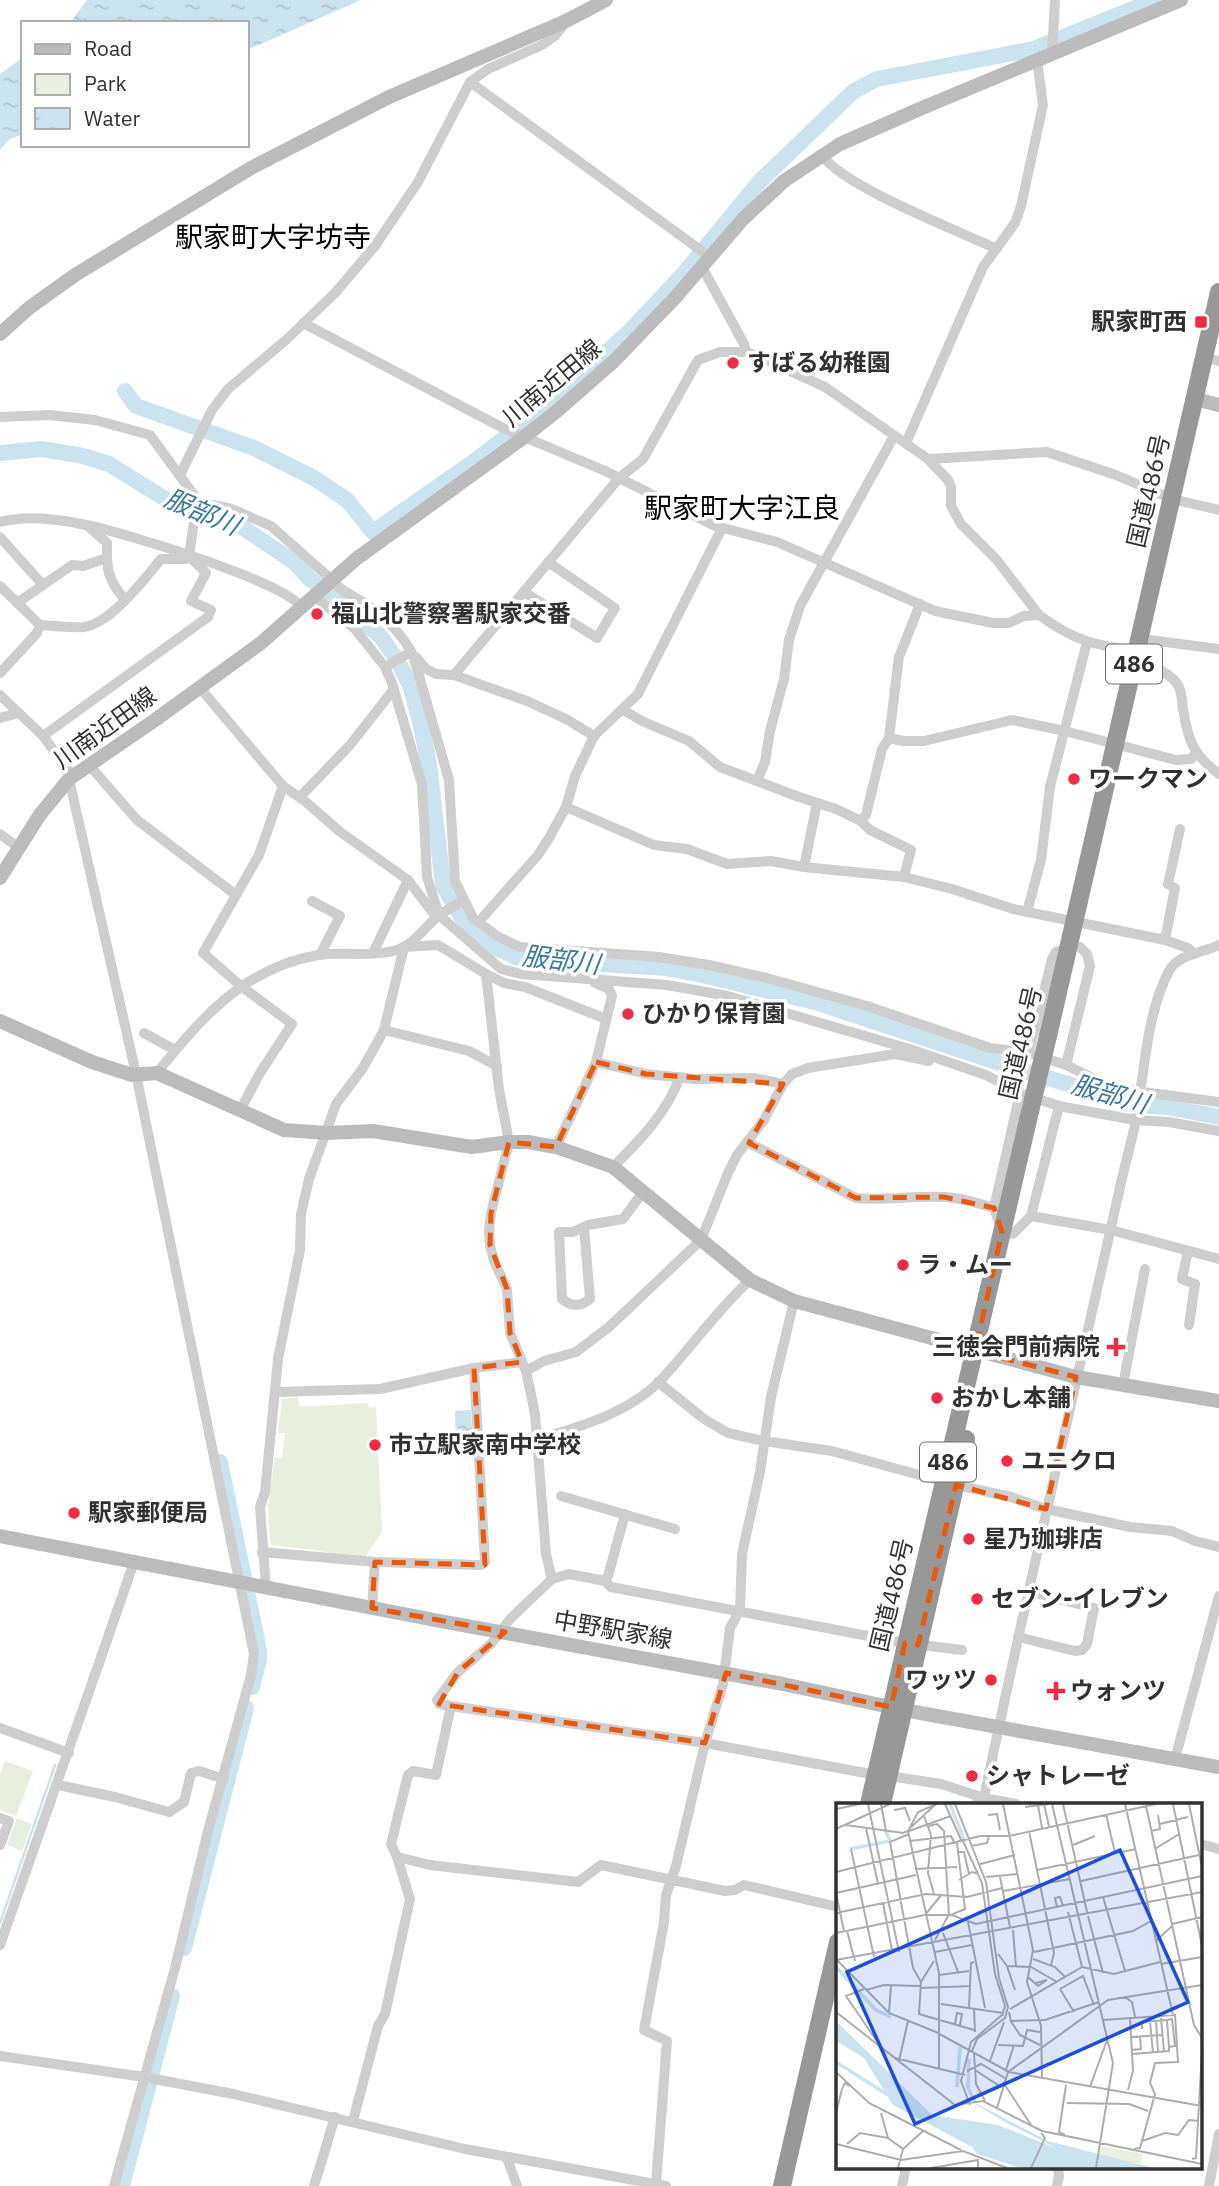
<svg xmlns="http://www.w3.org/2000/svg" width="1219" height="2186" font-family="'IBM Plex Sans','Noto Sans JP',sans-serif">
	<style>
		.green { fill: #e8efdf }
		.water { fill: url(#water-ripples) }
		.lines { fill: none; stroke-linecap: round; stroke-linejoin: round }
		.stream { stroke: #cbe3ef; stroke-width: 2.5 }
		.river { stroke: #cbe3ef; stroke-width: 16 }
		.street { stroke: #cecece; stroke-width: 10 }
		.secondary { stroke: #bbb; stroke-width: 14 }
		.highway { stroke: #989898; stroke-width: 18 }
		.highway-bridge { stroke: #989898; stroke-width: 18 }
		.marked { fill: none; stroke: #e8590c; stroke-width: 5; stroke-dasharray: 14 9; stroke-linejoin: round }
		.poi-dot { fill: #ef2c44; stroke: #fff; stroke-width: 2.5 }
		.labels { text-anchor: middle; stroke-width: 7; stroke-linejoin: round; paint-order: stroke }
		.shield { fill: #fff; stroke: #6f6f6f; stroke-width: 2 }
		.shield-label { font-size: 23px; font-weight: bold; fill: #313131 }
		.poi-label { font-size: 24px; font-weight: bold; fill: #313131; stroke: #fff; text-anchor: start }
		.street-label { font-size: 24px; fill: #313131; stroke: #fff }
		.water-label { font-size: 26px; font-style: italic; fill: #39799a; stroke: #fff }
		.quarter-label { font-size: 28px; fill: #000; stroke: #fff }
		.inset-river { fill: none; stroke: #cbe3ef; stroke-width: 3.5 }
		.inset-road { fill: none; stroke: #adadad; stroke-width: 2 }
		.view { fill: #1d4ed8; fill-opacity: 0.15; stroke: #1d4ed8; stroke-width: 3.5 }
		.inset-edge { fill: none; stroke: #313131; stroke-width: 3.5 }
	</style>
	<defs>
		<pattern id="water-ripples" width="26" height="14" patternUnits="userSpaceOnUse" patternTransform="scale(1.75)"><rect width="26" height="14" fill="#cbe3ef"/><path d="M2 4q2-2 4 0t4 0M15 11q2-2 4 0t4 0" fill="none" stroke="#afc3cd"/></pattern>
	</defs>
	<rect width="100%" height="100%" fill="#fff"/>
	<g class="green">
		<path d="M298,1397L300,1407L368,1403L369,1408L376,1407L382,1532L364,1559L329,1557L328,1552L272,1545L270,1542L268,1505L275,1457L282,1458L285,1433H278L282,1399Z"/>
		<path d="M5,1761L33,1771L16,1816L0,1810V1774Z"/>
		<path d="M17,1818L32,1824L22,1851L7,1845Z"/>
	</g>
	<g class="water">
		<path d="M87,0H361L247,50V23H70Z"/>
		<path d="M23,57V134L10,139L0,150V74Z"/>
		<path d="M471,1410L473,1444L456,1445L455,1411Z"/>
	</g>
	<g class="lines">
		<path class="stream" d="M0,1923L55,1765"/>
		<g class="river">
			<path d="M125,391L136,406L254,448L314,478L347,500L373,532L476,460L558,397L629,332L686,271L760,181L854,91L877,79L1034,49L1155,0"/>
			<path d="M0,453L42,449L83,456L109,464L183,510L242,527L294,562L310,579L339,599L381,637L397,660L410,685L420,722L429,764L443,885L462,918L493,947L521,959L666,968L694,973L815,1002L1005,1065L1138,1105L1167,1107L1219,1117"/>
			<path d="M220,1462L259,1650V1660L252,1687"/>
			<path d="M184,1948L246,1708"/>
			<path d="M122,2186L172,1996"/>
		</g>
		<g class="street">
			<path d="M1052,54L1055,0"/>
			<path d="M470,82L710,257"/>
			<path d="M822,155C842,186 959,231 997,249"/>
			<path d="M702,267L744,344L746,352"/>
			<path d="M303,323L503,428L603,470L715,526L777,542L935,611L993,623H1009L1024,616L1039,615C1076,642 1093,644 1137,652L1150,640L1219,649"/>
			<path d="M1215,360L1219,361"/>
			<path d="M0,417L49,415L95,420L150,435L199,502L232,509L271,526L332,580C340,591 352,595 363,602C384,616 402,634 413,655L449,780L455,881L473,918L497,936L520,947L659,957L709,965L767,978L867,1006L990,1048L1029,1053L1066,1065L1113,1088L1219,1102"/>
			<path d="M906,443L983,267L1015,223L1021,206L1043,105L1037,61"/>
			<path d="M928,459L1047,452L1116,475L1172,499L1219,510"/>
			<path d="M180,475L212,410L228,389L287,339L335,293L375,246L418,182L470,82L488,69L542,45L555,36L565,23"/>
			<path d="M0,522C27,515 59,519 86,525C122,532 287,582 302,608"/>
			<path d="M89,527L107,543C106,569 108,580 125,600"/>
			<path d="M0,537L42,584"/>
			<path d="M0,586L40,625"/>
			<path d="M524,592L597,638L615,608L548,562"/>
			<path d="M315,597L355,629L385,667L392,683L422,784L427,877L439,915L501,969L521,974L667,985L728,996L913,1050L986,1075L1020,1093L1059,1106L1135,1120L1169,1122L1219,1131"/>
			<path d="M17,603L72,565L83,566L107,558"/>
			<path d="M1137,652C1148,667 1172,672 1179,687C1182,693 1182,703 1183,709C1188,740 1193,755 1219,774"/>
			<path d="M416,657L426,669L436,674L454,675L527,701L566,719L594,736"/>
			<path d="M385,667L411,652"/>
			<path d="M0,673L37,633L40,625C54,626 70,628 84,627C112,623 144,579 161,559H186"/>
			<path d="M454,675L619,478L643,459L698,360L720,352H746L760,357L825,387L928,459L948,480L951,487V506L961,524L996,559L1039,615"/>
			<path d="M200,688L283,786L306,802L339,831L408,880L433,913L438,915"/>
			<path d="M0,695L43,736L70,772L69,779L136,1074L254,1654L251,1675L209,1827L175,1968L114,2186"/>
			<path d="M623,710L644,722L689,741L720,767L799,797L836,809L861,821L870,830L911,850L904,877"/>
			<path d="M0,718L19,713"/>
			<path d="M43,736L208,617L211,610L191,601L206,573L189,556L193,528L199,502"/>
			<path d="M889,738L903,741H924L1012,720L1065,731L1176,760L1191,759L1196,753"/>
			<path d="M89,765L137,820L236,895"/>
			<path d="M757,781L765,762L770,731L784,679L789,640L800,606L894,436"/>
			<path d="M300,797L350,745L394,689"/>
			<path d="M566,807L654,845L687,849L727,864L771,861L804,867L904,877L952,889L1013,909L1165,940L1188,948L1194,954"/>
			<path d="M861,821L866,815L882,749L889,738L899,657L920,604"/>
			<path d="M0,834L19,848"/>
			<path d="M804,867L817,803"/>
			<path d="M312,901L340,916L320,955"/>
			<path d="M1027,912L1041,860L1050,787L1087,642"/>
			<path d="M483,917L538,855L549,838L566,807L575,776L594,736L638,694L722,528"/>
			<path d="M1165,940L1175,888L1168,884L1180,829"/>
			<path d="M373,953L408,880"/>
			<path d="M486,974L499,1089L509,1142L491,1213L489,1230L490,1245L494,1261L507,1289L510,1333L526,1371L535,1414L546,1554L552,1579"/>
			<path d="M384,1030L469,1051L497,1066"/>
			<path d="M144,1033L175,1050"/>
			<path d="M1029,1053L1052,959L1056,952L1068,948"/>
			<path d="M596,1062L646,1074L695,1079L754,1078L783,1084"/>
			<path d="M1066,1065L1090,966L1087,954L1080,947"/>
			<path d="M157,1073C202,1017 244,968 318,955C345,951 379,959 404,947C416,941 426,926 436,918C444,911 454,906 463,901"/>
			<path d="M240,1110L260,1073L292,1024L241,986L203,953L259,855L283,786"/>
			<path d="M749,1143L856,1198C885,1201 915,1195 945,1197C962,1198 978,1203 994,1208L1000,1226"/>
			<path d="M556,1147L596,1062L612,996L609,989L595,983"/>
			<path d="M613,1167C640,1140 666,1114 680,1077"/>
			<path d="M994,1208L1020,1093"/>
			<path d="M1031,1216L1059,1106"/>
			<path d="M584,1227L590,1299C580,1307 572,1307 562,1299L559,1232H573L588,1225L623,1219L643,1192"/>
			<path d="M1013,1234L1031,1216L1111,1230L1219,1259"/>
			<path d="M1188,1251L1182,1279L1195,1284L1189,1325"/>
			<path d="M526,1371L544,1361L576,1352L609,1327L701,1240L728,1173L737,1155L764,1120L783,1084L792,1074L808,1068L895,1054L929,1061"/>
			<path d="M658,1382L704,1419L728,1433L764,1441L832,1451L956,1485L1011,1497L1046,1509L1130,1527L1172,1531L1195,1541L1219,1547"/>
			<path d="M1123,1385L1145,1269"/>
			<path d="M275,1392L380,1389L474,1368L522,1362"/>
			<path d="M538,1439C580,1427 628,1413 660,1381C691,1348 716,1311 750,1280"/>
			<path d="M561,1496L675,1529"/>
			<path d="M262,1552L375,1562L481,1565L485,1562L474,1368"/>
			<path d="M605,1581L608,1576L625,1514"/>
			<path d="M266,1588L260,1507L265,1492L278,1359L300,1250L301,1214L309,1179L336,1104L363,1068L384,1030L404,947L438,945L486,974L504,983L525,987L606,1019"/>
			<path d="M372,1608L375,1562"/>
			<path d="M1018,1637L1075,1651L1082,1650L1087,1644L1094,1608L1028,1591"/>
			<path d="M0,1728L69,1753"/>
			<path d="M1175,1759L1219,1596"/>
			<path d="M876,1775L705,1743L451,1706L439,1704L437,1700L458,1672L491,1644L510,1619L552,1579L569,1574L605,1581L611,1587L905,1643L962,1650"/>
			<path d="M889,1776L941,1784L984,1798L1016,1804"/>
			<path d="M58,1785L115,1797L169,1812L184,1802L191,1773L199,1771L224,1779"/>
			<path d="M977,1804L978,1799L984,1798C1026,1593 1075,1391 1120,1187C1125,1165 1131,1143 1136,1120C1144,1075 1147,1011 1169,971C1178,954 1203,953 1219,945"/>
			<path d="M0,1818L9,1821L0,1845"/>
			<path d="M1200,1844L1219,1849"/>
			<path d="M397,1857L430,1865L578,1882L601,1865L725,1891L735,1890L744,1885L838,1907"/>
			<path d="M0,1945C45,1818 90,1690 134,1562"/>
			<path d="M0,2056L144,2077L233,2094L465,2149L666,2186"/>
			<path d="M353,2121L378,2026L385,2014L410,1899L397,1857L391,1844L408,1775L413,1771L436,1775L451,1706"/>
			<path d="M507,2158L517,2186"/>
			<path d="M656,2184L667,2041L644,2030L664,1922L666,1895L676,1866L705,1743L723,1684L730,1628L740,1610L742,1554L760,1472L771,1397L794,1301"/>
			<path d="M314,2186L335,2117"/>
			<path d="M902,2186L906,2167"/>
			<path d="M1057,2186L1059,2176L1058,2167"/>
			<path d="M1209,2186L1219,2134"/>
		</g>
		<g class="secondary">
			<path d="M0,334L29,308L75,275L251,168L389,97L566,21L606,0"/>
			<path d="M1195,399L1219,405"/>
			<path d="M0,878L39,816L69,779L155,720L261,643L356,559L523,438L557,411L613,362L674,299L743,219L784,181L840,144L922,108L1181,0"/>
			<path d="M0,1021L92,1062L132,1075L157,1073L284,1130L327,1133L373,1131L472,1147L509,1142H528L556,1147L613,1167L750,1280L794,1301L1076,1377L1219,1401"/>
			<path d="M0,1536L440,1621L783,1684L904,1710L1219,1767"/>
		</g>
		<g class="highway">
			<path d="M1048,1036L1219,292"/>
			<path d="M869,1804L1028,1120"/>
			<path d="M882,1804L966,1439"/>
			<path d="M782,2186L838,1942"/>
		</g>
		<path class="highway-bridge" d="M1028,1120L1048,1036"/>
	</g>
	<path class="marked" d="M596,1062L646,1074L783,1084L749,1143L856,1198L944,1197L994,1208L1002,1232L975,1351L1076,1377L1046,1509L956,1485L918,1645L905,1643L891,1707L726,1673L705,1743L439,1704L458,1672L505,1632L372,1608L375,1562L485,1565L474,1368L522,1362L510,1333L507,1289L490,1245L491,1213L509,1142L556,1147Z"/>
	<g class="poi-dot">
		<rect x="1194" y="315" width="14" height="14" rx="3.5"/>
		<circle cx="733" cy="363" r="7"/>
		<circle cx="317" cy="614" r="7"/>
		<circle cx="1074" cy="779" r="7"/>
		<circle cx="628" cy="1014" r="7"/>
		<circle cx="903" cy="1265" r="7"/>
		<path d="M1112.5 1336.5h7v7h7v7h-7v7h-7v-7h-7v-7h7z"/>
		<circle cx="937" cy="1398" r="7"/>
		<circle cx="375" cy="1445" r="7"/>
		<circle cx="1007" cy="1461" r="7"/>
		<circle cx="74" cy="1513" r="7"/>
		<circle cx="969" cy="1539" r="7"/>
		<circle cx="977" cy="1599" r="7"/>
		<circle cx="991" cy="1680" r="7"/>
		<path d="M1052.5 1680.5h7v7h7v7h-7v7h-7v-7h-7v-7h7z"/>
		<circle cx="972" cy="1776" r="7"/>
	</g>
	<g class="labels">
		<g class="shield">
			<rect x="1106" y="644.5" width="56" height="39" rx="5"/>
			<rect x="920" y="1442.5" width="56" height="39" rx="5"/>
		</g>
		<g class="shield-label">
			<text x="1134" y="672">486</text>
			<text x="948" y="1470">486</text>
		</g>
		<g class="poi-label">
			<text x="1187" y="330" text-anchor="end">駅家町西</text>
			<text x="747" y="371">すばる幼稚園</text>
			<text x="331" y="622">福山北警察署駅家交番</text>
			<text x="1088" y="787">ワークマン</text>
			<text x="642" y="1022">ひかり保育園</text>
			<text x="917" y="1273">ラ・ムー</text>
			<text x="1100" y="1355" text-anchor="end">三徳会門前病院</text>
			<text x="951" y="1406">おかし本舗</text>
			<text x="389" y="1453">市立駅家南中学校</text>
			<text x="1021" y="1469">ユニクロ</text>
			<text x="88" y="1521">駅家郵便局</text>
			<text x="983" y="1547">星乃珈琲店</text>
			<text x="991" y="1607">セブン-イレブン</text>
			<text x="977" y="1688" text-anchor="end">ワッツ</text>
			<text x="1070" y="1699">ウォンツ</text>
			<text x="986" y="1784">シャトレーゼ</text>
		</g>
		<g class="street-label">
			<text transform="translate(552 383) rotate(-40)" y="8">川南近田線</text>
			<text transform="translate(1149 491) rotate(-77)" y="8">国道486号</text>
			<text transform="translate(105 728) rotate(-36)" y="8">川南近田線</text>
			<text transform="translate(1021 1043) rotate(-77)" y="8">国道486号</text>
			<text transform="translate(892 1595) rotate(-77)" y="8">国道486号</text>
			<text transform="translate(613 1630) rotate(10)" y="8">中野駅家線</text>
		</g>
		<g class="water-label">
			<text transform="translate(202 512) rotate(23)" y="9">服部川</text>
			<text transform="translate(561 960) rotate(7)" y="9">服部川</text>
			<text transform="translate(1110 1094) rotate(16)" y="9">服部川</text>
		</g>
		<g class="quarter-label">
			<text x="273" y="247">駅家町大字坊寺</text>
			<text x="742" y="518">駅家町大字江良</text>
		</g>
	</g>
	<g transform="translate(836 1803)">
		<rect width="366" height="366" fill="#fff"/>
		<path d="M265,343L307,351L305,361L263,353Z" fill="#e8efdf"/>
		<path d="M0,218L96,312L162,322L220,345L169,319L139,301H141L212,338L318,365H185L141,351L136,344L57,302L28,255L0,238Z" fill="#cbe3ef"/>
		<path class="inset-river" d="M114,1L129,39M14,46L54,38L49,26M0,164L40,207L55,214M133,256L132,285L140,300M0,259L52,292M121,284L124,244"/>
		<path class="inset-road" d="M32,1L63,149M45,1L50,28M109,1L126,39M119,1L150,79L163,175L172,204L169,215L141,236L136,248M167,1L197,147L191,179L205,223L206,276M208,1L213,23M216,1L277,260L260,365M227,1L251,109M289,1L337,212M337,1L366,143M353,1L366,64M202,2L206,25M310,3L358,222L366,235M189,4L213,1M0,6L24,1M58,7L69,5L74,18M270,11L279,50M152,12L161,11L164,27M88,13L95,32L92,70L98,91M324,21L352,14M10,22L67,30L72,28L82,9L101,1M93,23L101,21L108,28L113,113M30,25L42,81M0,26L54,1M73,26L99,2M72,28L103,170V265M73,28L115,13M193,28L218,150L215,162M315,28L324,26L322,12M73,31L54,39L77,165L85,179M74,38L115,33L119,41M127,38L146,80L159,171L169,203L166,213M237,42L259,33M135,43L151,40L153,33M15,46L38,154M319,46L343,31M121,49H128L133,71M144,61L179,52M79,66L121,64M201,67L300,46M0,69L144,33H173L320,1M150,74L182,71M164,74L174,124M123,77L136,69L143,71M245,78L363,52M167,88L234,76M0,90L80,72M0,90L8,128M267,94L289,168M47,100L56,147M221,104L219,95L224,94L227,103M232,109L246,164L278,171L324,159M0,110L90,91L131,94L166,85M89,112L106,91M252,113L267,170M132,119L149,205M336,121L366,114M177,127L180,164M11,128L19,158M0,130L89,112H116L140,121L366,73M107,130L122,169M99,137L112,113L129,106L121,40M320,138L336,123M99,149L136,142M198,149L297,128L315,118M162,151L171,163L179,187M197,156L219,164L229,174M0,157L366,89M1,157L53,210L100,229L173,269L366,303M98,158L85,179L83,211L138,227M325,161L366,154M171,163L195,164L221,179M103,172L133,168M192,174L202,183L211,177L200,180M84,185L135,183M28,186L10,193L40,237M224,186L247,173L258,202M224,186L238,209M30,187L48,182L84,183M289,194L296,199L299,214M105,201L167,210M133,204L135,160L138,159M138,206L139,229M174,206L246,164M0,209L119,302L147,298L206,328L366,361M53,209L55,183M173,209L175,218L209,217L263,199M325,215L328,249M174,217L184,232L204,242M267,217L339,212L342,259L319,260L314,280L319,291L304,345L298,346M314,218L317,250M320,218L322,249M119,221L121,210L126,211L124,222M306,226V219L331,217L336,216L339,243L333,244L331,217M296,234L326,232M162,242L187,243L191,227L204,229M295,247L305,246L304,233M138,250L140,281L149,298M296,251L333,248V244M59,255L129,272M63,258L72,218M154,258L168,219M139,267L165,284M170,267L178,242M131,268L145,261L169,275M0,269L33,300L125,347M167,279L195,322M254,284L271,237M292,287L297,268L294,215M231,300L293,301L312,308M134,302L125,278L135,239L167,211M161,305L172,269L272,197L366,182M0,310L6,286L9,280L13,283M45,310L52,335L67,346M229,332L223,329L230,282M306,338L329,330L342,332L353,317L363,318M0,341L65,357L127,348L171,365M11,341L24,330L52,335M356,356L360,355L366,247M62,365L67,346L87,328M95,365L142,357V365M195,365L209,335L205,330"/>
		<path class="view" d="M284,47L352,199L79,321L11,169Z"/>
		<rect width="366" height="366" class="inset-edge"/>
	</g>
	<rect x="21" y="21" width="228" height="126" fill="#ffffff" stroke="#adadad" stroke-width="2"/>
	<rect x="35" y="44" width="35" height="10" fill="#bbbbbb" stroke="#adadad" stroke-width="2"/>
	<text x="84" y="56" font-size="21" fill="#313131">Road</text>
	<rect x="35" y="74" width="35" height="21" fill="#e8efdf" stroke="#adadad" stroke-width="2"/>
	<text x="84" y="91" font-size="21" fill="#313131">Park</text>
	<rect x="35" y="108" width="35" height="21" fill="url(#water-ripples)" stroke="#adadad" stroke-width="2"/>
	<text x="84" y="126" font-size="21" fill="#313131">Water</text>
</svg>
